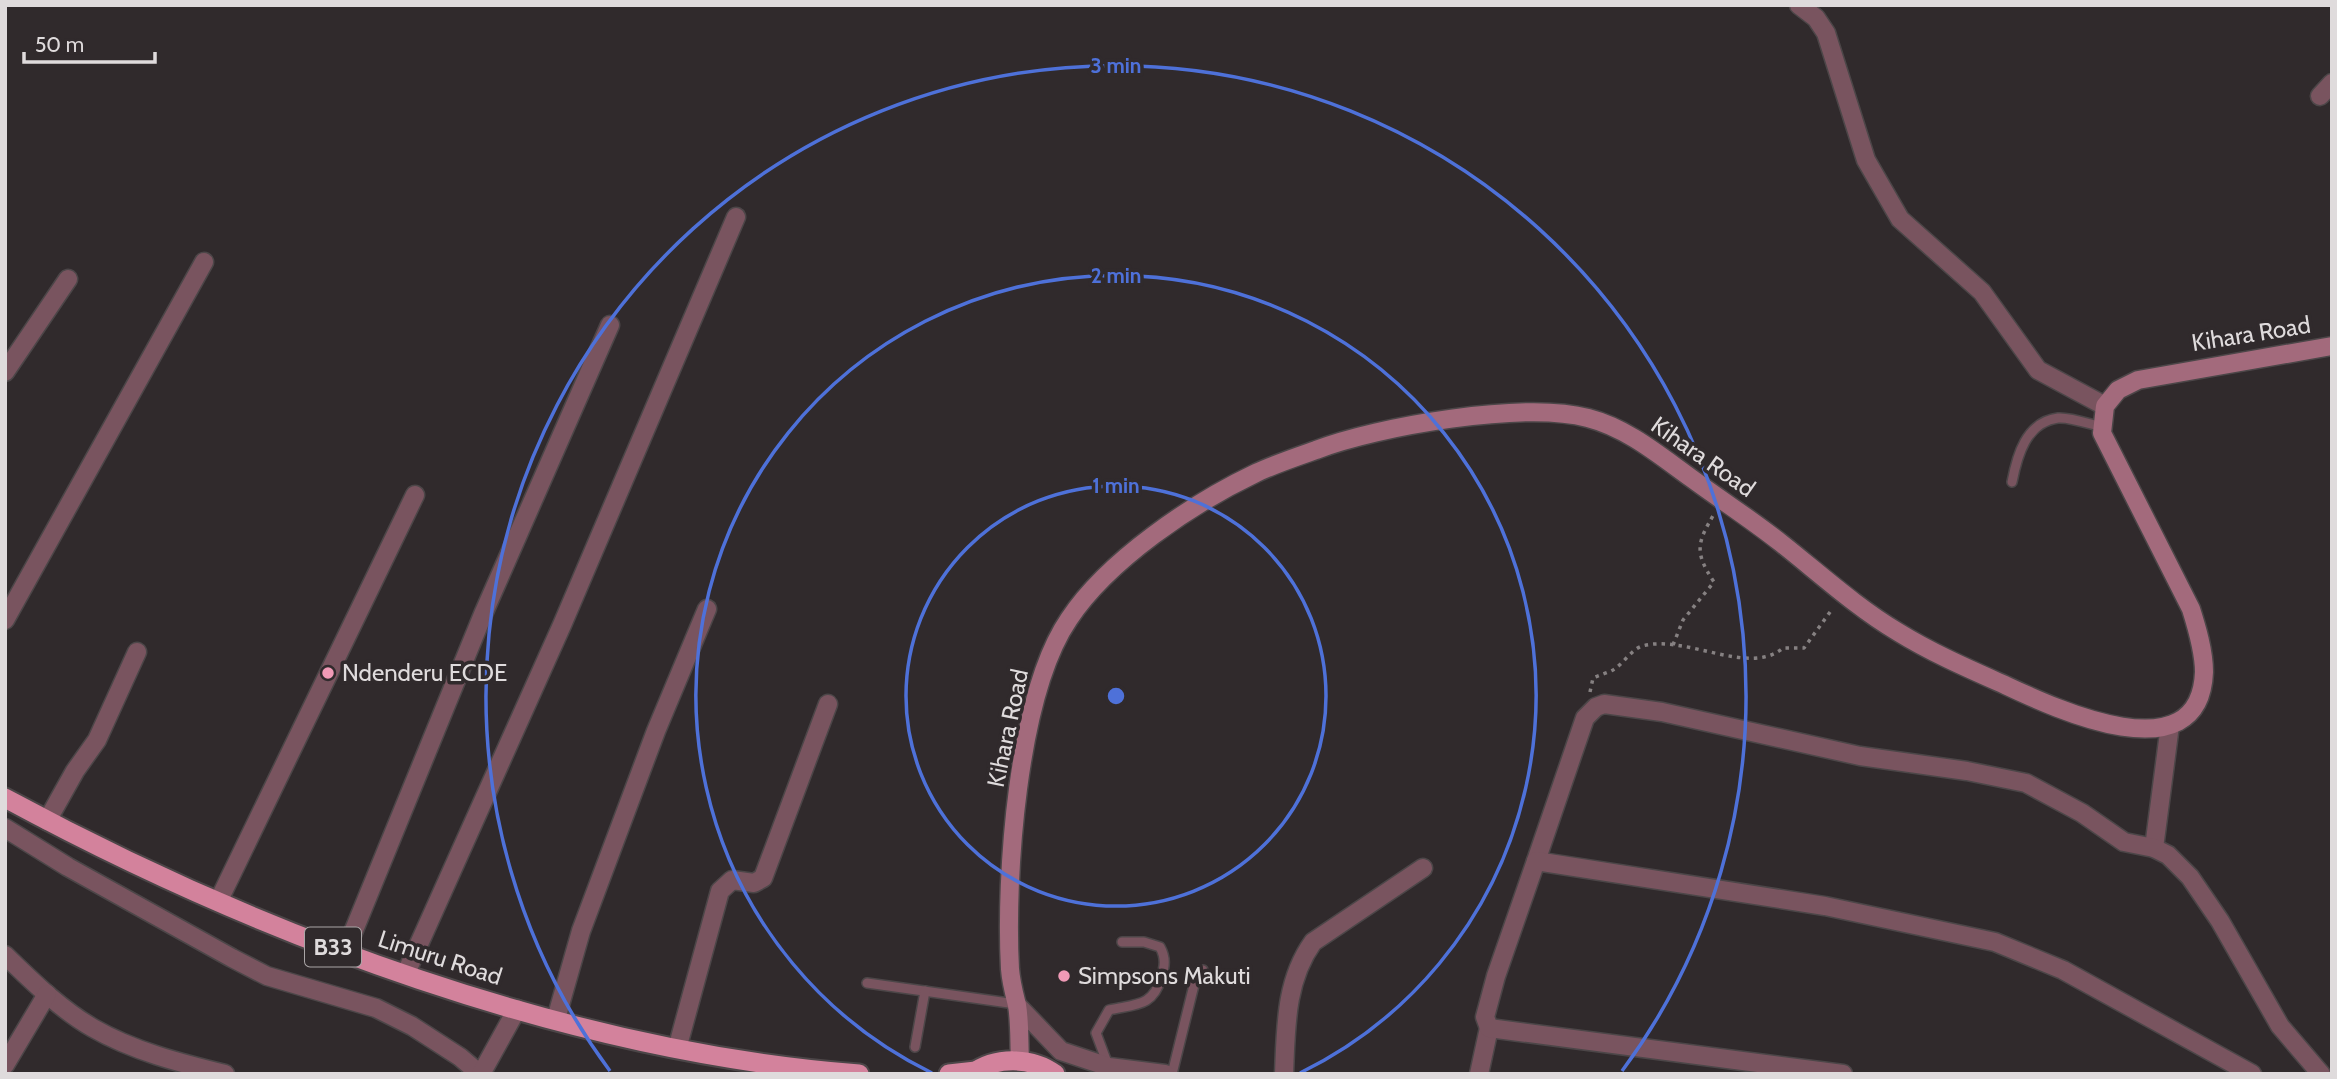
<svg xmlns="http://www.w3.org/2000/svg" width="2337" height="1079" font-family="Cabin,sans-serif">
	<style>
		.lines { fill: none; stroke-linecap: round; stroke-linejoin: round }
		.service-casing { stroke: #4c4648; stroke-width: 12 }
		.minor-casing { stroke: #4c4648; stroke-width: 21 }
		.tertiary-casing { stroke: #4c4648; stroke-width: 21 }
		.secondary-casing { stroke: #4c4648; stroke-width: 21 }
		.trunk-casing { stroke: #4c4648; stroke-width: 23 }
		.path { stroke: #868182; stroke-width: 3.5; stroke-dasharray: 3.5 5; stroke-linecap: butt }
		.service { stroke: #79545f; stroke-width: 9 }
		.minor { stroke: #79545f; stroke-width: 18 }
		.tertiary { stroke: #79545f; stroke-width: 18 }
		.secondary { stroke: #a36a7c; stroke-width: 18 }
		.trunk { stroke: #d3829c; stroke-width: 19 }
		.ring { fill: none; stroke: #4e71d9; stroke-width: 3.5 }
		.poi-dot { fill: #f09ab6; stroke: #302a2c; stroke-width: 2.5 }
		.labels { text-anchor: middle; stroke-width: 7; stroke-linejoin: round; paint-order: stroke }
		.shield { fill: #302a2c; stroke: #aaa6a7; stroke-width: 2 }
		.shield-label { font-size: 23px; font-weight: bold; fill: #dfdbdc }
		.street-label { font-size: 24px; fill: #dfdbdc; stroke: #302a2c }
		.poi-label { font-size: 24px; fill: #dfdbdc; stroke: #302a2c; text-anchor: start }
		.centre { fill: #4e71d9; stroke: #302a2c; stroke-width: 3.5 }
		.ring-label { font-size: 21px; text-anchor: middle; font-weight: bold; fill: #4e71d9; stroke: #302a2c; stroke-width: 7; stroke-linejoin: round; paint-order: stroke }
	</style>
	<rect width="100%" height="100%" fill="#302a2c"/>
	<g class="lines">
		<defs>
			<g id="service">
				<path d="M2012,482C2017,456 2026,422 2058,418C2071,417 2089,424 2102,427"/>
				<path d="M867,983L1016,1004"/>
				<path d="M915,1047L925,991"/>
				<path d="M1108,1065L1096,1033L1109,1010C1135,1004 1153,1007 1161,978C1165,966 1166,958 1160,947L1144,942H1122"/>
				<path d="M1172,1074L1194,985L1203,970"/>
			</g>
			<g id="minor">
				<path d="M1799,5L1816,18L1826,33L1866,160L1900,219L1982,292L2038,370L2105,406"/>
				<path d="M2320,96L2332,83"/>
				<path d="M5,372L68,279"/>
				<path d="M5,620L204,262"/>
				<path d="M47,821L75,771L97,740L137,652"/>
				<path d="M5,828L68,867L232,958L267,976L376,1008L412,1026L460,1057L480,1074"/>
				<path d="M2154,848L2170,725"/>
				<path d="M1536,861L1585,718L1596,707L1604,704L1662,712L1860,756L1967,771L2026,783L2082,813L2124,842L2154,848L2168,855L2190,877L2220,921L2280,1026L2321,1074"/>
				<path d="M218,902L415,495"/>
				<path d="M345,952L484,612L610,325"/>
				<path d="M5,955C32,981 60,1009 93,1028C133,1051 180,1063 225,1074"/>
				<path d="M406,973L562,625L736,217"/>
				<path d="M556,1019L581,931L656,731L707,609"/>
				<path d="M677,1049L720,891L732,880L754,883L763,878L828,704"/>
				<path d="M5,1065L47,994"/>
				<path d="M481,1074L517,1009"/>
				<path d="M1284,1074C1286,1028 1285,981 1313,942L1423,868"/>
				<path d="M1479,1074L1489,1028"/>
				<path d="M1843,1074L1489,1028L1485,1017L1496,976L1536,861L1825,906L1995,942L2063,970L2252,1074"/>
			</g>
			<path id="tertiary" d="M1016,1004L1061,1051L1109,1067L1165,1074"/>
			<path id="secondary" d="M1020,1060C1019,1043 1020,1023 1017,1005C1014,993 1011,982 1010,969C1005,877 1017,695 1069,619C1108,560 1193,503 1256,473C1275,464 1296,457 1316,450C1378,426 1525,401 1588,418C1627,428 1659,455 1691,478C1721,500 1752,520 1781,543C1819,573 1856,607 1898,632C1932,653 1969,669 2005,685C2054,708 2200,777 2204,672C2204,651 2197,628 2191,609L2102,433L2105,406L2118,390L2138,380L2332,346"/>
			<g id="trunk">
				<path d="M5,798C260,936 570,1052 859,1074"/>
				<path d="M949,1074L976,1071"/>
				<path d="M972,1074C995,1056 1032,1057 1055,1074"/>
			</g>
		</defs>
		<use href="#service" class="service-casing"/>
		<use href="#minor" class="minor-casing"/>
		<use href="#tertiary" class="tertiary-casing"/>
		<use href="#secondary" class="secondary-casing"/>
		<use href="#trunk" class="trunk-casing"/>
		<g class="path">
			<path d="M1673,645L1683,620L1714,582C1694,552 1697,543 1714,514"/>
			<path d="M1590,692L1593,678C1600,675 1607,673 1613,670C1623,664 1632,649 1642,646C1686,634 1749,677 1783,648H1804L1833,608"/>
		</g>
		<use href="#service" class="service"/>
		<use href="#minor" class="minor"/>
		<use href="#tertiary" class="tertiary"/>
		<use href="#secondary" class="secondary"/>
		<use href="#trunk" class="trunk"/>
	</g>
	<g class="ring">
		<circle cx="1116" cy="696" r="210"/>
		<path d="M932 1073A420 420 0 1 1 1300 1073"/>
		<path d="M610 1071A630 630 0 1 1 1622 1071"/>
	</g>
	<g class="poi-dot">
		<circle cx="328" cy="673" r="7"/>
		<circle cx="1064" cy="976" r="7"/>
	</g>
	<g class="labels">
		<rect class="shield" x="305" y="927.5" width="56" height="39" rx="5"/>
		<g class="shield-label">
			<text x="333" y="955">B33</text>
		</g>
		<g class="street-label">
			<text transform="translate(2251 334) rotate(-9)" y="8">Kihara Road</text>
			<text transform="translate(1703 457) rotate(35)" y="8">Kihara Road</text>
			<text transform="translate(1008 728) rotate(-78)" y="8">Kihara Road</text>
			<text transform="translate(440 958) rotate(18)" y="8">Limuru Road</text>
		</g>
		<g class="poi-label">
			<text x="342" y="681">Ndenderu ECDE</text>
			<text x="1078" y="984">Simpsons Makuti</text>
		</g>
	</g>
	<circle cx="1116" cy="696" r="10" class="centre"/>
	<g class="ring-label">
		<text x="1116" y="73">3 min</text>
		<text x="1116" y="283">2 min</text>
		<text x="1116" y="493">1 min</text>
	</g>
	<rect width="2337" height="1079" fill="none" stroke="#dfdbdc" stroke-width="14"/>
	<path d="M24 52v10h131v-10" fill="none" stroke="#dfdbdc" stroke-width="3.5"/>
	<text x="35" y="52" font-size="21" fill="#dfdbdc" stroke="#302a2c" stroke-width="5" paint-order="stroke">50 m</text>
</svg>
